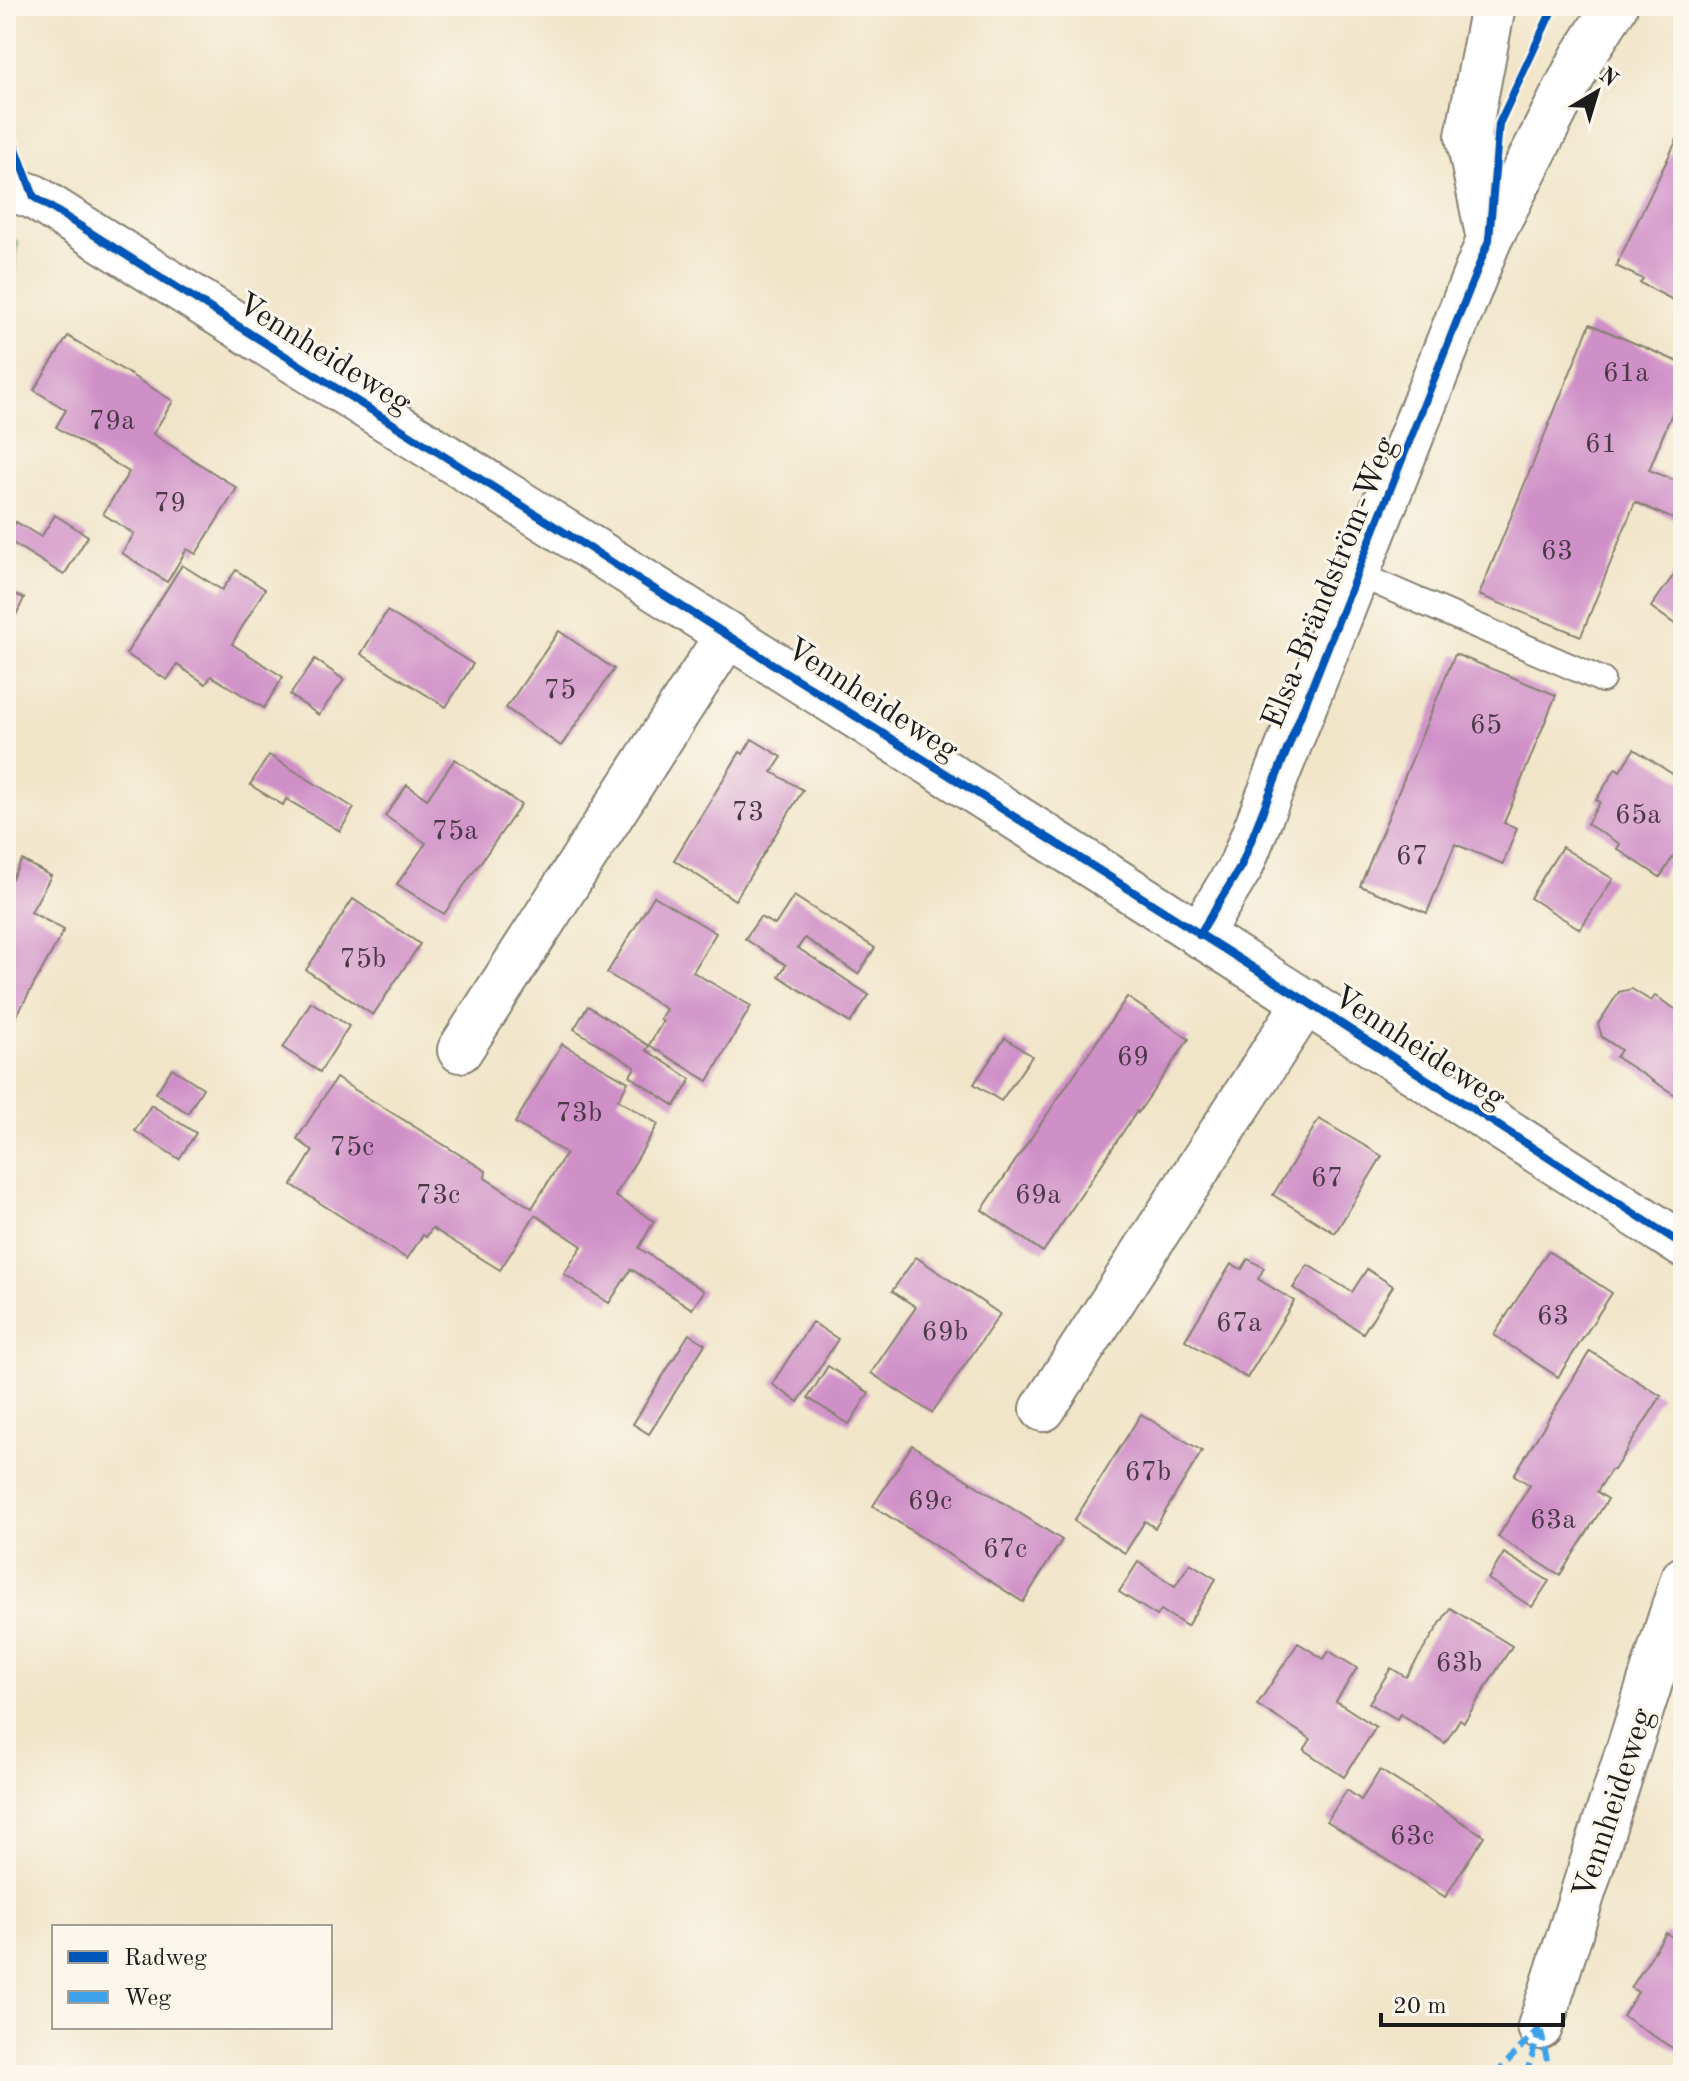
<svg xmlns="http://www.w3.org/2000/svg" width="1689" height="2081" font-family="'Old Standard TT',serif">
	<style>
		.green { fill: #91cb80; stroke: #56744e; stroke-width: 2 }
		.building { fill: #cf8fc7 }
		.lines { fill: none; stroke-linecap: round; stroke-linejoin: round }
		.service-casing { stroke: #868072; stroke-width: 28 }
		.minor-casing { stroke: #868072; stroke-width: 48 }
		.service { stroke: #fff; stroke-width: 24 }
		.minor { stroke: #fff; stroke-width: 44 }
		.quiet { stroke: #3da2ea; stroke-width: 6; stroke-dasharray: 12 6; stroke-linecap: butt }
		.cycleway-casing { stroke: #fbf7ec; stroke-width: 13 }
		.cycleway { stroke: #0057b8; stroke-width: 8 }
		.labels { text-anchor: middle; stroke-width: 6; stroke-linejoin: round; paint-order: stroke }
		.number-label { font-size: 28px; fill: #493947 }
		.street-label { font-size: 32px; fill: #1c1c1c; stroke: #fbf7ec }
	</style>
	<rect width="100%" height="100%" fill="#fbf7ec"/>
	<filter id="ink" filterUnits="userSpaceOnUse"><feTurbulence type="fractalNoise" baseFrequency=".0125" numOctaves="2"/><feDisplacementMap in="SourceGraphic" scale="16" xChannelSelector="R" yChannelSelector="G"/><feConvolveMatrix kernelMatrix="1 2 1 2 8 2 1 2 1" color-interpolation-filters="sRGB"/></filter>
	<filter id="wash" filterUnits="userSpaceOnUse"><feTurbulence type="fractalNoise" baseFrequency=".006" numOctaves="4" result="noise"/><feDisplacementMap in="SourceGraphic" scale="32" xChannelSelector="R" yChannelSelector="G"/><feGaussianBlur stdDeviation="1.8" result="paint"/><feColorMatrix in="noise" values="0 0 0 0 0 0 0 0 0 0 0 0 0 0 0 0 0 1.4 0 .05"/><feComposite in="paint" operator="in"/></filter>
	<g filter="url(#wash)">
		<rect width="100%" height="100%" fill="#f1e5c9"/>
		<path class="green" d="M6,235L18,242L6,333Z"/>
		<g id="blocks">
			<g class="building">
				<path d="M1683,127V305L1640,283L1643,279L1616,266Z"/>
				<path d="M1590,324L1683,364V386L1649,470L1683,484V493L1673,519L1635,502L1581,636L1479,595Z"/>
				<path d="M68,336L173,401L153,434L237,488L196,554L187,549L167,582L122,553L134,534L103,514L129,472L56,427L66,410L34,390Z"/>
				<path d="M55,515L88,536L64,575L6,539L16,522L41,537Z"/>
				<path d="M1683,562V630L1651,607Z"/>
				<path d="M182,565L222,590L236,570L265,589L232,644L283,677L264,708L211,676L206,684L177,665L167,680L126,654Z"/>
				<path d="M6,590L24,598L11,626L6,624Z"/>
				<path d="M387,611L473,664L446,707L361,654Z"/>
				<path d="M559,631L614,669L561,746L506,708Z"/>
				<path d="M1455,654L1556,695L1504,823L1517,828L1503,864L1455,844L1427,913L1360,886Z"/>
				<path d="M315,659L344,680L319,715L290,695Z"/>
				<path d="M752,739L782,757L772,772L803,790L735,900L674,860L740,752L743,754Z"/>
				<path d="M1634,749L1683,781V841L1660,877L1617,849L1620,844L1587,824L1600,802L1596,800L1616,768L1620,771Z"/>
				<path d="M269,755L354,808L340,831L286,799L283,805L250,785Z"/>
				<path d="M455,759L521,805L444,914L397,884L426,843L385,816L407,785L427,799Z"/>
				<path d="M1562,847L1613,879L1580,929L1530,898Z"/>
				<path d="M22,860L51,876L31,912L64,930L6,1035V889Z"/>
				<path d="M654,896L716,933L693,972L751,1006L708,1081L649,1045L663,1021L660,1019L666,1009L607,973Z"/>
				<path d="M794,896L875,948L858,974L805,938L798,948L869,995L850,1023L779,976L786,965L745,939L760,917L775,925Z"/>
				<path d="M353,899L420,944L373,1015L306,970Z"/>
				<path d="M1632,989L1651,1001L1655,996L1683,1014V1100L1616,1057L1621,1050L1602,1037L1598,1024L1619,992Z"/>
				<path d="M1127,997L1189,1039L1138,1113L1137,1111L1043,1252L982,1210Z"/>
				<path d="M311,1002L349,1026L320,1072L283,1048Z"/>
				<path d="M588,1006L649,1046L646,1050L691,1079L675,1106L630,1076L635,1067L574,1029Z"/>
				<path d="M1005,1038L1032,1056L1001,1101L974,1084Z"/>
				<path d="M562,1044L628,1082L618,1100L658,1124L615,1196L654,1221L639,1248L704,1291L692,1309L631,1269L609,1303L564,1274L582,1246L535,1215L500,1270L432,1228L426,1237L423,1235L407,1259L292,1185L313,1151L297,1139L336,1078L486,1171L485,1178L532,1208L566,1153L515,1123Z"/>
				<path d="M172,1068L203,1088L188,1113L156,1093Z"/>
				<path d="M151,1105L196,1133L179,1159L135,1131Z"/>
				<path d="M1319,1119L1382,1156L1335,1233L1273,1195Z"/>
				<path d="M1548,1251L1612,1293L1558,1377L1494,1335Z"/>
				<path d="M916,1257L1000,1314L932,1413L871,1373L916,1307L892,1291Z"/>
				<path d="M1248,1259L1264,1268L1258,1279L1294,1301L1247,1378L1185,1340L1231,1264L1242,1269Z"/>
				<path d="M1308,1265L1352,1292L1367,1269L1393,1286L1363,1333L1293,1288Z"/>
				<path d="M812,1322L838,1339L798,1402L772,1384Z"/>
				<path d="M689,1334L705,1344L649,1434L633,1424Z"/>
				<path d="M1590,1351L1661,1396L1614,1470H1611L1597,1492L1608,1499L1560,1575L1498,1537L1530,1485L1514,1475Z"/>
				<path d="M828,1366L869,1393L849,1424L808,1398Z"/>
				<path d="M1141,1414L1202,1451L1155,1528L1145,1521L1125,1553L1074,1521Z"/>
				<path d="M912,1445L1062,1540L1023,1602L873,1506Z"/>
				<path d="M1504,1553L1549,1581L1532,1607L1488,1579Z"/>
				<path d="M1138,1562L1175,1586L1190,1563L1216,1579L1187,1626L1161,1610L1157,1616L1119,1592Z"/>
				<path d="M1450,1608L1512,1646L1464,1722L1460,1719L1445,1743L1400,1714L1397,1719L1369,1703L1391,1668L1406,1677Z"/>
				<path d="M1298,1643L1324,1659L1329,1651L1357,1668L1336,1701L1376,1727L1344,1777L1304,1750L1311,1739L1257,1705Z"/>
				<path d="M1380,1770L1484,1836L1445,1897L1327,1821L1347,1790L1361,1800Z"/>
				<path d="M1666,1933L1683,1944V2055L1623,2016L1638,1992L1631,1988Z"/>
			</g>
		</g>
	</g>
	<g filter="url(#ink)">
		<use href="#blocks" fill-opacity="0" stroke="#868072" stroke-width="2"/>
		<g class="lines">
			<defs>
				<path id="service" d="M1357,574L1602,680"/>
				<g id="minor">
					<path d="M6,187L34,197C585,544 1136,891 1683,1245"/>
					<path d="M1489,240L1468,136L1493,6"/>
					<path d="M1199,935L1241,866L1489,240L1582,58L1615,6"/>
					<path d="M460,1050L728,634"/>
					<path d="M1043,1409L1306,1001"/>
					<path d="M1540,2027L1683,1579"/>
				</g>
			</defs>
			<use href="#service" class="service-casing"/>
			<use href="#minor" class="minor-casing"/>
			<use href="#service" class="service"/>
			<use href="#minor" class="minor"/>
			<g class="quiet">
				<path d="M1541,2031L1550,2075"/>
				<path d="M1495,2075L1540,2027"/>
				<path d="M1526,2075L1539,2033"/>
			</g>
			<defs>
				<g id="cycleway">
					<path d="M6,135L12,138L34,197L1306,1001L1683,1245"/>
					<path d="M1199,935L1241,866L1489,240L1499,124L1554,6"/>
				</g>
			</defs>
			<use href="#cycleway" class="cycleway-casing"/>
			<use href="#cycleway" class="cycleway"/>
		</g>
	</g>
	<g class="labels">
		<g class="number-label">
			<text x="1626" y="381">61a</text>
			<text x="112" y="429">79a</text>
			<text x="1601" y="452">61</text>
			<text x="170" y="511">79</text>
			<text x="1557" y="559">63</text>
			<text x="560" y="698">75</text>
			<text x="1486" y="733">65</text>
			<text x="748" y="820">73</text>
			<text x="1638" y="823">65a</text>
			<text x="455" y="839">75a</text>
			<text x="1412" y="864">67</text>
			<text x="363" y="967">75b</text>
			<text x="1133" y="1065">69</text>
			<text x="579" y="1121">73b</text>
			<text x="352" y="1155">75c</text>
			<text x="1327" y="1186">67</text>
			<text x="438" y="1203">73c</text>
			<text x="1038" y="1203">69a</text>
			<text x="1553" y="1324">63</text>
			<text x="1239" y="1331">67a</text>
			<text x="945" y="1340">69b</text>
			<text x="1148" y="1480">67b</text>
			<text x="930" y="1509">69c</text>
			<text x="1553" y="1528">63a</text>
			<text x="1005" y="1557">67c</text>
			<text x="1459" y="1671">63b</text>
			<text x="1412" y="1844">63c</text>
		</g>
		<g class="street-label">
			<text transform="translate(325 352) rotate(32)" y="11">Vennheideweg</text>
			<text transform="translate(1328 582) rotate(-68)" y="11">Elsa-Brändström-Weg</text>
			<text transform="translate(873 698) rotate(33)" y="11">Vennheideweg</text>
			<text transform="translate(1420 1046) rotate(33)" y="11">Vennheideweg</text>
			<text transform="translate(1612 1803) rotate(-72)" y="11">Vennheideweg</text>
		</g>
	</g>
	<rect width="1689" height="2081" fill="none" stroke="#fbf7ec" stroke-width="32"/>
	<rect x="52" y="1925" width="280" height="104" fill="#fbf7ec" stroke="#a29f99" stroke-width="2"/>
	<rect x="68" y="1951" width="40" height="12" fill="#0057b8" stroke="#a29f99" stroke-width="2"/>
	<text x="124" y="1965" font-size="24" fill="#1c1c1c">Radweg</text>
	<rect x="68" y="1991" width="40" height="12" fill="#3da2ea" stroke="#a29f99" stroke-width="2"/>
	<text x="124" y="2005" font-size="24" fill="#1c1c1c">Weg</text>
	<g transform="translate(1597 92) rotate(38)" stroke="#fbf7ec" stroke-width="6" paint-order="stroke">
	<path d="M0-6L14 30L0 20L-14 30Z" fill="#1c1c1c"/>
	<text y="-12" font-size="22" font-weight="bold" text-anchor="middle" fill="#1c1c1c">N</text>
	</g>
	<path d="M1381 2013v12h182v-12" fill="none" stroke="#1c1c1c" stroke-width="4"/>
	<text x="1393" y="2013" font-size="24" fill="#1c1c1c" stroke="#fbf7ec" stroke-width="6" paint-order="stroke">20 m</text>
</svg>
